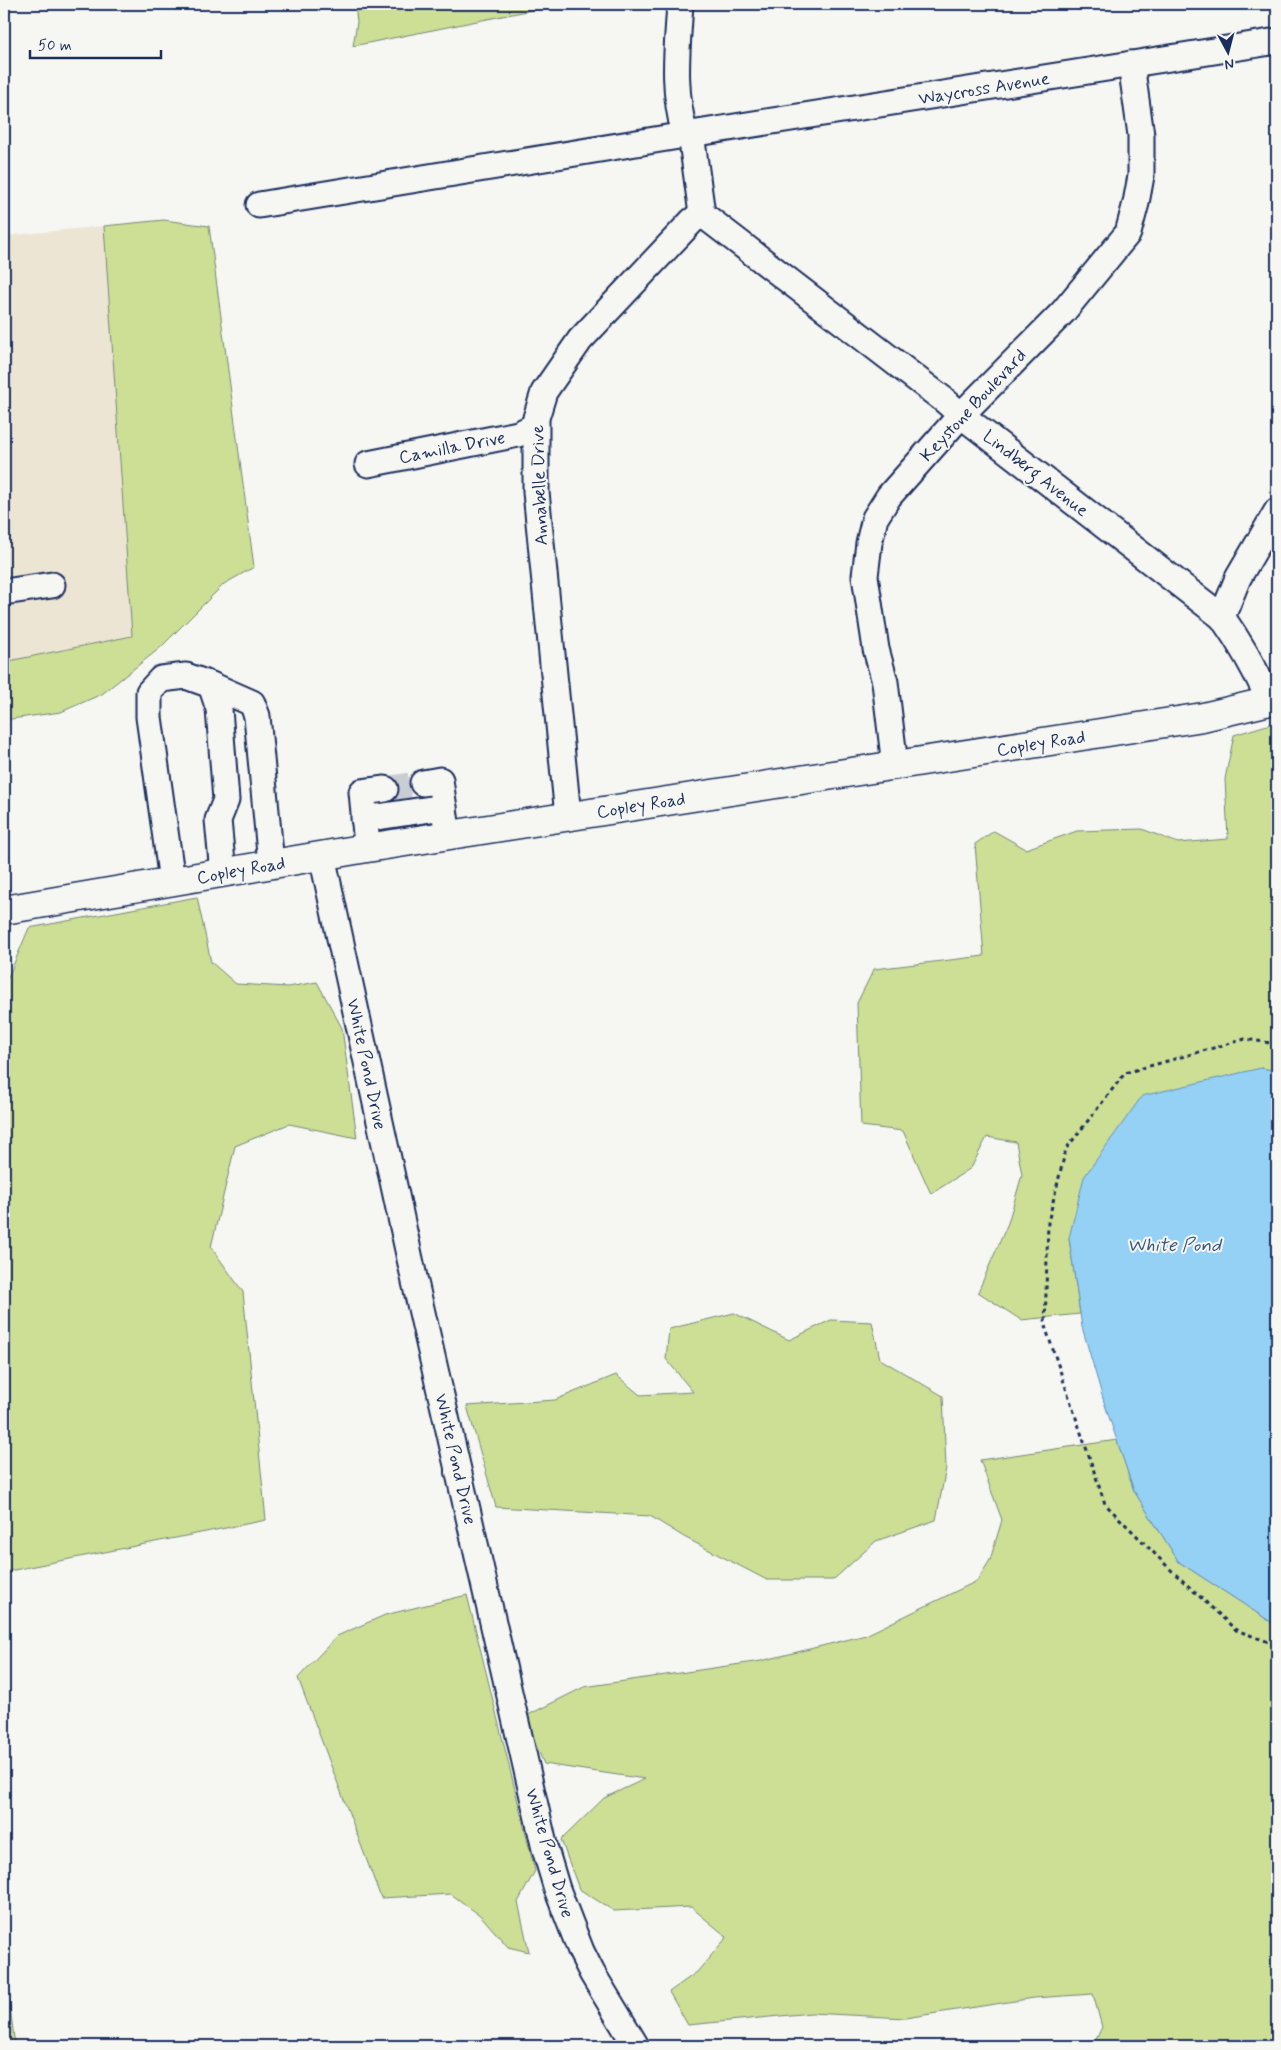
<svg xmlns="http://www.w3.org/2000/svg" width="1281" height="2050" font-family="Mynerve,sans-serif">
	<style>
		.built { fill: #ede5d4 }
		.green { fill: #cddf94; stroke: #748779 }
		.water { fill: #95d1f5; stroke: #6490b9 }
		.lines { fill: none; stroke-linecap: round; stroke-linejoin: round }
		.minor-tunnel { stroke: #caced4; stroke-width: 25; stroke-dasharray: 25 12; stroke-linecap: butt }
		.minor-casing { stroke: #1b2f5e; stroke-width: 29 }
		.major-casing { stroke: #1b2f5e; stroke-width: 31 }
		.path { stroke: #1b2f5e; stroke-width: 3; stroke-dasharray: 4 4; stroke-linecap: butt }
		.minor { stroke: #f6f6f2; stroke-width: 25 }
		.major { stroke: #f6f6f2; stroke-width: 28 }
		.labels { text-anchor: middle; stroke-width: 4; stroke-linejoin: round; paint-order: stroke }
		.street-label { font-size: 18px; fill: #1b2f5e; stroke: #f6f6f2 }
		.water-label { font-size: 19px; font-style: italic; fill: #3a5884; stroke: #f6f6f2 }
	</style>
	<rect width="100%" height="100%" fill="#f6f6f2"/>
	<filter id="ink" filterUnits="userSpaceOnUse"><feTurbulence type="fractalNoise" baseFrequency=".02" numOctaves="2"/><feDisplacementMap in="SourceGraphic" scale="10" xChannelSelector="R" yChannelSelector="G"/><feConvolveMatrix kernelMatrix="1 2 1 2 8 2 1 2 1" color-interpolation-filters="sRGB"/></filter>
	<g filter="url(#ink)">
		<path class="built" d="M104,226L132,636L4,662V236Z"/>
		<g class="green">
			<path d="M355,4H562L353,46L357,22Z"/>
			<path d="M164,220L209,226L254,567L224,584L160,648L102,694L61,712L4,720V662L132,636L104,226Z"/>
			<path d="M1277,722V1071L1261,1068L1069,1238L1080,1314L1021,1320L978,1292L1008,1223L1022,1175L1016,1142L987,1137L971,1168L931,1194L903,1131L861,1126L857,1003L874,969L984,956L975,844L994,831L1026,849L1077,831L1142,829L1178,843L1228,839L1225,779L1234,735Z"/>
			<path d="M197,897L211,962L236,984L288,987L317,982L342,1028L357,1138L289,1124L235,1146L211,1247L243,1292L266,1520L4,1572V982L7,980L29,928Z"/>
			<path d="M734,1313L789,1340L831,1320L872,1322L880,1359L943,1396L946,1468L936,1520L876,1541L833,1580H767L684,1537L650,1516L496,1507L467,1406L555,1400L616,1375L640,1395L693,1392L666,1359L669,1329Z"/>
			<path d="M1117,1440L1134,1491L1179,1562L1277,1626V2046H1093L1102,2027L1093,1994L1034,1998L905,2018L811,2013L688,2025L669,1992L697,1972L727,1937L691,1907L614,1911L579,1889L561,1840L604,1798L645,1779L544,1764L524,1717L584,1687L761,1661L866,1635L977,1581L990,1560L1002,1520L980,1460Z"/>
			<path d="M467,1595L535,1871L518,1902L529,1952L508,1947L481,1916L451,1894L381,1898L298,1678L337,1636L385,1615Z"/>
			<path d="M4,1959L15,2046H4Z"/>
		</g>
		<path class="water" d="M1261,1068L1277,1071V1626L1179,1562L1134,1491L1104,1402L1082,1327L1069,1238L1084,1177L1142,1096Z"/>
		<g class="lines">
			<path class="minor-tunnel" d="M385,789L423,783"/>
			<defs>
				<g id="minor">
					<path d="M680,4C677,52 672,87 685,135"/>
					<path d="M691,134L702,214"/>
					<path d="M259,205L691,134L1277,41"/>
					<path d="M702,214L944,400L961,415L1222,617C1241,644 1256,671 1270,701"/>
					<path d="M368,464L518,434L535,426"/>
					<path d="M4,592L52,585"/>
					<path d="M1222,617L1238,578L1277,511"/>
					<path d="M211,685L252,703L257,716L271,864"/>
					<path d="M895,766L885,682L876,649L865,576L869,543L875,518L889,496L961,415L1063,312L1128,233L1136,203L1141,176V135L1131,64"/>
					<path d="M423,783L440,780L446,823"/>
					<path d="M568,816L536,492V418L544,392L580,340L692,221L702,214"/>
					<path d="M364,819L444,807"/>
					<path d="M366,834L362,792L385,789"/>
					<path d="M322,856L415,1282L545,1849L557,1889L581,1951L592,1973L636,2046"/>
					<path d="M172,881L149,717V692L161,679L186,676L211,685L219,709L226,800L218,820L223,873"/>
				</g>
				<path id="major" d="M4,910L367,848L1203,717L1270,701L1277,702"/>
			</defs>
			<use href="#minor" class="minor-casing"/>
			<use href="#major" class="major-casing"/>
			<path class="path" d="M1277,1044L1245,1039L1125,1073L1066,1149L1048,1222L1045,1326L1105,1504L1172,1571L1236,1630L1277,1645"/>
			<use href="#minor" class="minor"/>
			<use href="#major" class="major"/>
		</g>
	</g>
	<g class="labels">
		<g class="street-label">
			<text transform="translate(984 88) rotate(-9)" y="6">Waycross Avenue</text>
			<text transform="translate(973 405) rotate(-47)" y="6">Keystone Boulevard</text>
			<text transform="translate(452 447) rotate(-11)" y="6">Camilla Drive</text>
			<text transform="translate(1036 473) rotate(38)" y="6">Lindberg Avenue</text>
			<text transform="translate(539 485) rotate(-92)" y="6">Annabelle Drive</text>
			<text transform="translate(1041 743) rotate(-9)" y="6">Copley Road</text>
			<text transform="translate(641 805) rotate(-9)" y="6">Copley Road</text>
			<text transform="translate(241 870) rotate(-10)" y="6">Copley Road</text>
			<text transform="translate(367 1064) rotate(78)" y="6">White Pond Drive</text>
			<text transform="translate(456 1459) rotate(77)" y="6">White Pond Drive</text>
			<text transform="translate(550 1853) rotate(74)" y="6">White Pond Drive</text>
		</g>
		<g class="water-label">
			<text x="1174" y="1251">White Pond</text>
		</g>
	</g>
	<rect width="1281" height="2050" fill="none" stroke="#f6f6f2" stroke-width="20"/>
	<rect x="10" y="10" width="1261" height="2030" fill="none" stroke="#1b2f5e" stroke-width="2" filter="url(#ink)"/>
	<g transform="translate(1228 52) rotate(173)" stroke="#f6f6f2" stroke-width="4" paint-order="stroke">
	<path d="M0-4L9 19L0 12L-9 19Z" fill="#1b2f5e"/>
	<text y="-8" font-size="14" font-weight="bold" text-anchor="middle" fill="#1b2f5e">N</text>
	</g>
	<path d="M30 50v8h131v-8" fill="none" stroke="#1b2f5e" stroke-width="2.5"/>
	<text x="38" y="50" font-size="15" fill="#1b2f5e" stroke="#f6f6f2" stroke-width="4" paint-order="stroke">50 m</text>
</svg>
